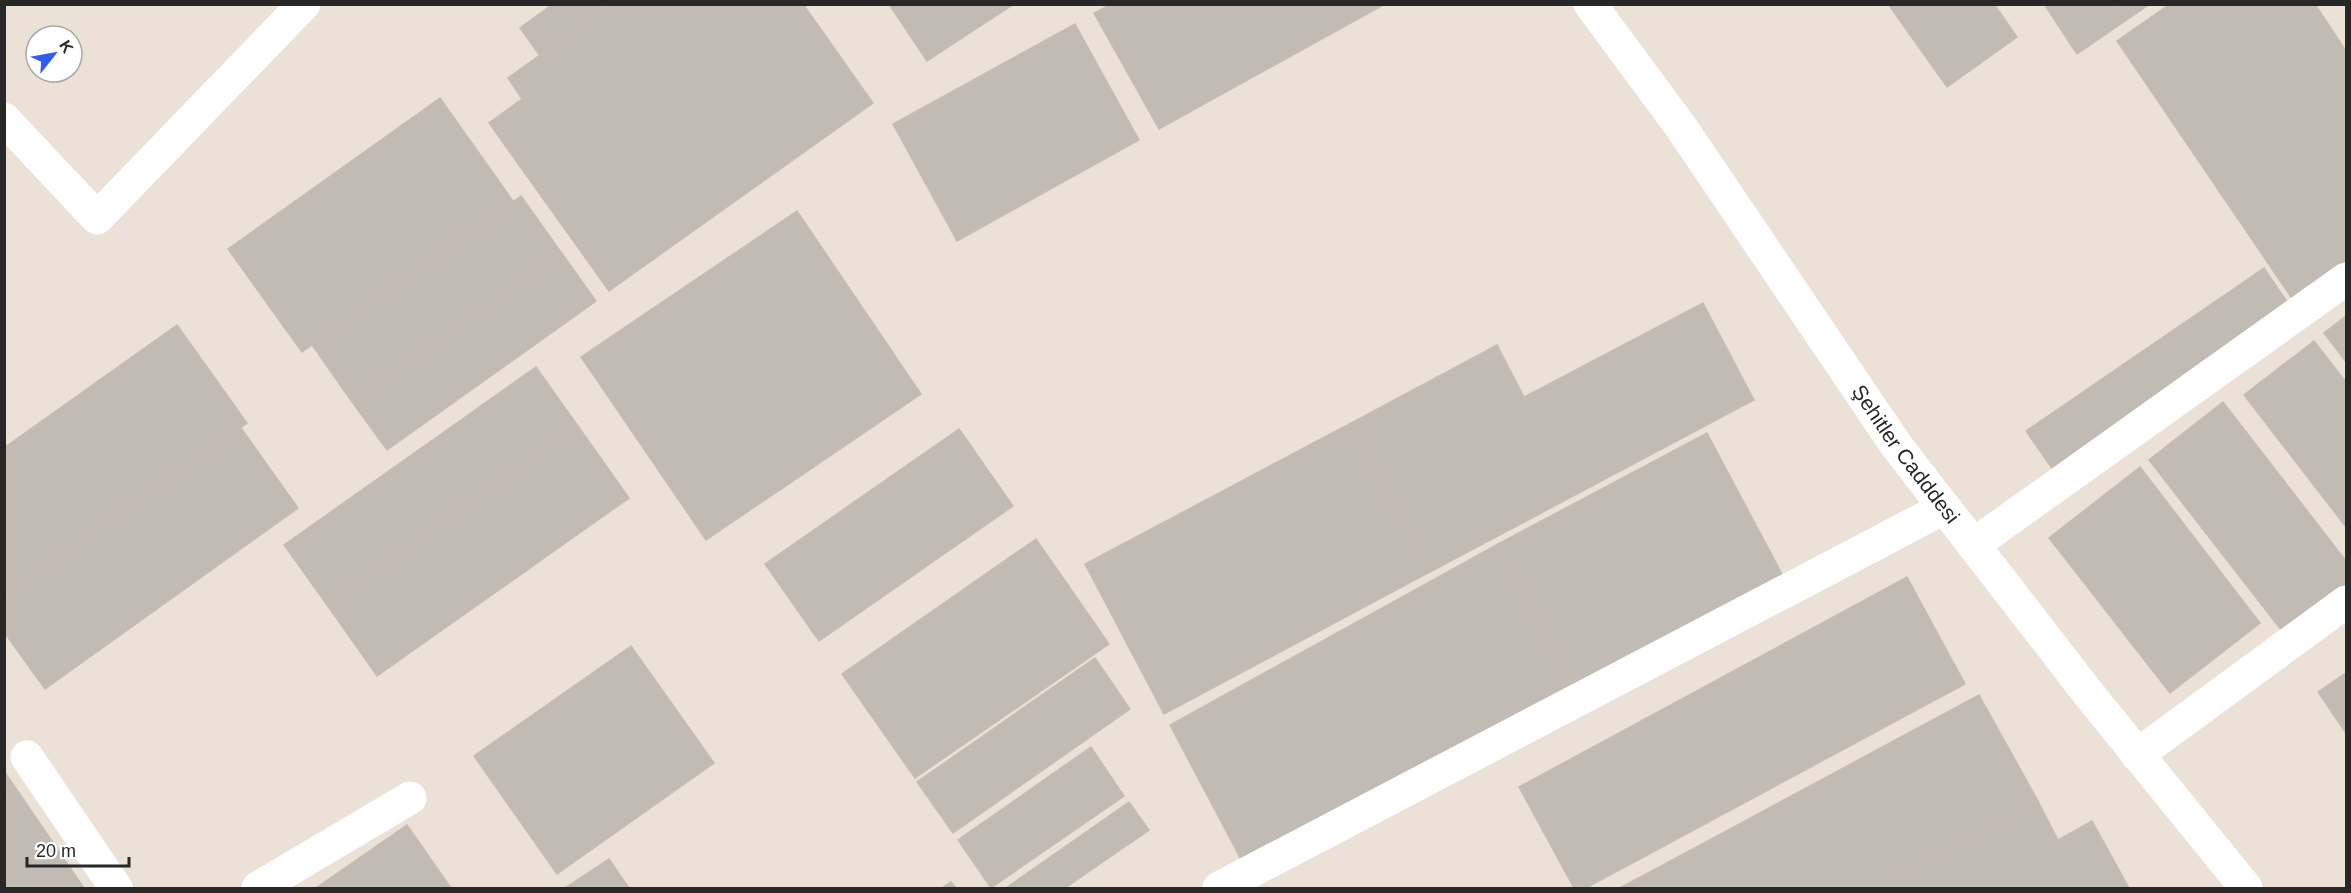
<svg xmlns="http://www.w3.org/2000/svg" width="2351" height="893" font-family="Helvetica,sans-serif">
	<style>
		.building { fill: #c2bbb4; stroke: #c6bdb1; stroke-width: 1.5 }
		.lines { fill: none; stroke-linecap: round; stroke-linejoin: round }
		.street { stroke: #fff; stroke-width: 33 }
		.labels { text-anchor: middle; stroke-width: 5; stroke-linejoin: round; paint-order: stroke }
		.street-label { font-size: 21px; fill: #272727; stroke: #fff }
	</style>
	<rect width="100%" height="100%" fill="#ebe1d6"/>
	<g class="building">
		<path d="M553,4H611L540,56L520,28Z"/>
		<path d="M611,4H803L873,103L609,291L489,123L522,99L508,78Z"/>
		<path d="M889,4H1014L927,61Z"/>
		<path d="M1105,4H1385L1159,129L1094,13L1106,7Z"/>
		<path d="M1888,4H1994L2017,37L1947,87Z"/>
		<path d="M2044,4H2114L2125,21L2077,54Z"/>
		<path d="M2114,4H2150L2125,21Z"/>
		<path d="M2170,4H2315L2346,51V264L2293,300L2117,41Z"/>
		<path d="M1075,24L1139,140L957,241L893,124Z"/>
		<path d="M440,98L513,201L302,352L228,249Z"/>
		<path d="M521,196L561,252L352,402L312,345Z"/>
		<path d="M797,211L921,394L706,540L581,357Z"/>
		<path d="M561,252L596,301L387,450L352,402Z"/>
		<path d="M2264,268L2296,315L2058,477L2026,431Z"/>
		<path d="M1703,303L1754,400L1430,572L1351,423L1497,345L1524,397Z"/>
		<path d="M2346,316V362L2324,333Z"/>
		<path d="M177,325L247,423L4,596V448Z"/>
		<path d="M2314,341L2346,382V527L2244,395Z"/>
		<path d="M536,367L578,426L327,605L284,545Z"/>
		<path d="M2223,402L2346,561V595L2289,640L2149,460Z"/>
		<path d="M1351,423L1430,572L1164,714L1085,564Z"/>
		<path d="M578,426L629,498L377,676L327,605Z"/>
		<path d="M241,428L298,508L45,689L4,632V596Z"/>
		<path d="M959,429L1013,506L819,641L765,564Z"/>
		<path d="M1707,433L1783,576L1573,687L1498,544Z"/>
		<path d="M2140,467L2260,623L2170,693L2049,538Z"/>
		<path d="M1036,539L1109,644L915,778L842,674Z"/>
		<path d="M1498,544L1573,687L1245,867L1170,725Z"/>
		<path d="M1907,577L1965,684L1586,888H1574L1519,787Z"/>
		<path d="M631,646L714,763L557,874L474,756Z"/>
		<path d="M1095,658L1130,709L953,833L917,782Z"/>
		<path d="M2346,673V733L2318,692Z"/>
		<path d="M1979,695L2038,801L1877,888H1620Z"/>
		<path d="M1091,747L1124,796L991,888L958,840Z"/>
		<path d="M4,771L17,790L4,799Z"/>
		<path d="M17,790L84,888H4V799Z"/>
		<path d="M2038,801L2058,840L2092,821L2129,888H1877Z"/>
		<path d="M1129,802L1149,830L1065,888H1006Z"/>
		<path d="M407,825L451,888H316Z"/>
		<path d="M609,859L629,888H565Z"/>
		<path d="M951,882L956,888H942Z"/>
	</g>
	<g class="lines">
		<g class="street">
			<path id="s1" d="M1590,4L1681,127L1896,445L2088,693L2246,888"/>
			<path d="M4,119L97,218L304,4"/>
			<path d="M1973,545L2346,279"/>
			<path d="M2137,755L2346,602"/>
			<path d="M27,757L116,888"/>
			<path d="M258,888L410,798"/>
			<path d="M1219,888L1944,508"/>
		</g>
	</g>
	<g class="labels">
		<g class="street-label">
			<text dy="7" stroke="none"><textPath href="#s1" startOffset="550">Şehitler Cadddesi</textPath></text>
		</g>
	</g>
	<rect width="2351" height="893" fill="none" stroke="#272727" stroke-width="12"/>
	<g transform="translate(54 54) rotate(59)"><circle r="28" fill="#ffffff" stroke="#a9a9a9" stroke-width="1.5"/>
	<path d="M0-4.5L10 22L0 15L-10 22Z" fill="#2f5cff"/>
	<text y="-9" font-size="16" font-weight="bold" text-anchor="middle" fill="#272727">K</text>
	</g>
	<path d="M27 857v9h102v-9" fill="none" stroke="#272727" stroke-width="3"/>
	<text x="36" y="857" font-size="18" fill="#272727" stroke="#ffffff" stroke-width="4.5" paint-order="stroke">20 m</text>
</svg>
